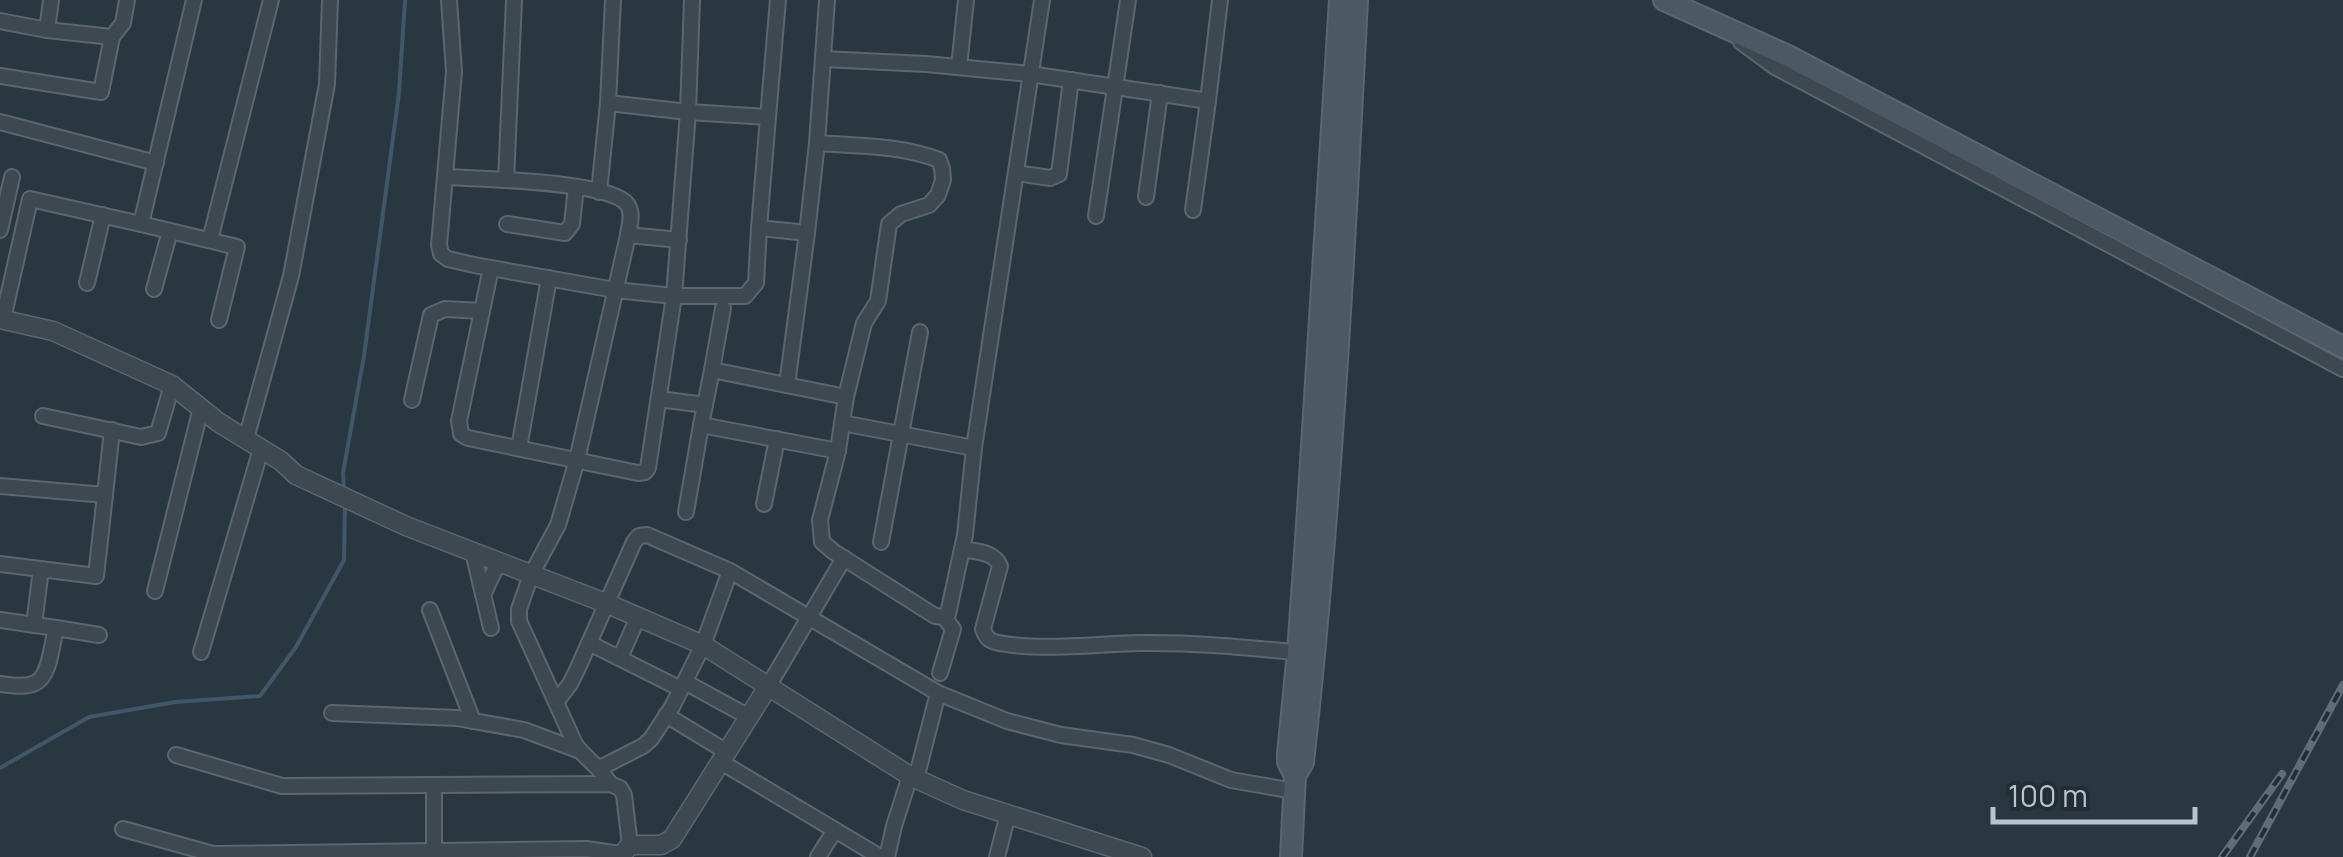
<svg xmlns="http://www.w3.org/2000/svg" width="2343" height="857" font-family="Manrope,sans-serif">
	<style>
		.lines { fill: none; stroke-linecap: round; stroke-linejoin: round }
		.stream { stroke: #405768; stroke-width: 4 }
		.minor-casing { stroke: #5b666e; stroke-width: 18 }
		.tertiary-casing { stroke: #5b666e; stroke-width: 21 }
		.secondary-casing { stroke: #5b666e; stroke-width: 24 }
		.minor { stroke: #3d4851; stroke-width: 14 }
		.tertiary { stroke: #3d4851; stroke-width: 18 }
		.secondary { stroke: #4c5863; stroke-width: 20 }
		.rail-casing { stroke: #606d77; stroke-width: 8 }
		.rail { stroke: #222d36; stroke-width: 4; stroke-dasharray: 11; stroke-linecap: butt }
	</style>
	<rect width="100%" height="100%" fill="#293741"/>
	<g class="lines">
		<g class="stream">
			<path d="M344,490L343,473L364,356L399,93L405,0"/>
			<path d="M0,768L89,717L175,702L260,696L296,647L344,560L345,505"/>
		</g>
		<defs>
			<g id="minor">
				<path d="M51,0L47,30L112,37"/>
				<path d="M194,0L141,224L237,247L219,320"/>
				<path d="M449,0L454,72L439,245L441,254L448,259L474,265L615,290L674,296H745L756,283L759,228"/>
				<path d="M827,0L817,143C858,146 900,145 939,160L942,168L943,180L938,195L929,205L901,214L889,224L878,301L864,323L846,397"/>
				<path d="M0,21L47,30"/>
				<path d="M1741,42L1775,67L2343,369"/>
				<path d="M823,59L926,64L1030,74L1208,101L1220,0"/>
				<path d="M959,67L966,0"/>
				<path d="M0,76L101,92L112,37L123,23L127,0"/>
				<path d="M608,103L688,112L768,117L759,228L807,233L787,385"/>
				<path d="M768,117L778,0"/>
				<path d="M0,122L156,163"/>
				<path d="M1016,173L1050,178L1059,174L1071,80"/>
				<path d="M447,177C480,179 609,181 627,204C634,213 629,226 628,235L577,460L558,525L531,575L519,609V621L575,744C585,759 601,767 610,784"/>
				<path d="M506,180L514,0"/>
				<path d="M599,192L608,103L613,0"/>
				<path d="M1146,197L1160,93"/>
				<path d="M1193,210L1208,101"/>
				<path d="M1096,216L1128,0"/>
				<path d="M507,224L565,233L572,224L576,187"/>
				<path d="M0,230L12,177"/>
				<path d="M807,233L817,143"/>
				<path d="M628,235L679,240"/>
				<path d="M210,240L271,0"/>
				<path d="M491,268L459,421L461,434L468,438L638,473L645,472L648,468L674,296L688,112L692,0"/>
				<path d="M87,283L103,215"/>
				<path d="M154,289L170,231"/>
				<path d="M3,319L30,199L141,224"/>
				<path d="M712,370L723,308"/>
				<path d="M659,399L705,405"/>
				<path d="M412,400L431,315L445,309L482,311"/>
				<path d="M43,416L141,437L158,433L172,385"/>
				<path d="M842,423L846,397L712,370L701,425L838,451L842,423L974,448"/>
				<path d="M246,439L291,276L327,84L330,0"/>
				<path d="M519,448L549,278"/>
				<path d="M838,451L820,520L822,542L834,552L935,616L944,617L948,614L965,535L974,448L1042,0"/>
				<path d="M0,486L105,495L96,576L0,564"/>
				<path d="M105,495L112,430"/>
				<path d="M764,504L777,439"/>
				<path d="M686,512L701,425"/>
				<path d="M881,542L920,332"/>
				<path d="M962,549C976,552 994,551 1000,566L983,629C986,638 989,641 999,643C1040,651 1097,644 1140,643C1194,642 1250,648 1304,653"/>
				<path d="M473,552L491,628"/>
				<path d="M155,591L201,408"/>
				<path d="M483,595L498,563"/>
				<path d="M430,610L473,721"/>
				<path d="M0,620L56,628C52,643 50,677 35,683C25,688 10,685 0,684"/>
				<path d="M34,625L41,569"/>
				<path d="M56,628L99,635"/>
				<path d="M589,643L681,689"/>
				<path d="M201,652L261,449"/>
				<path d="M620,658L638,617"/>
				<path d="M940,673L953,629L944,617"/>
				<path d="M685,682L749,717"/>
				<path d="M769,685L844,558"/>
				<path d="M556,702L570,684L577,670L634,542L639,536L647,535L730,571L938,693L1007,721L1061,735L1133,745L1169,755L1231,780L1294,791"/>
				<path d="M332,713L457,718L524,730L580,751"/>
				<path d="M666,715L727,752"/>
				<path d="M176,755L282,786L610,784L620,788L624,795L630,845"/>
				<path d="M721,762L880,857"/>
				<path d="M600,768L643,746L651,739L672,707L703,645L730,571"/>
				<path d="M916,779L938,693"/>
				<path d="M123,829L213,854L586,849L620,854"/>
				<path d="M434,854V785"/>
				<path d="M818,857L835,830"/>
				<path d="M887,857L894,826L910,776"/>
				<path d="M997,857L1008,814"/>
			</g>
			<g id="tertiary">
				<path d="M0,319L53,331L172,385L218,422L281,461L296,475L406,526L608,604L703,645L910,776L963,800L1142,857"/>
				<path d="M620,857L630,845H661L672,839L769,685"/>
			</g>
			<g id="secondary">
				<path d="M1664,0L1788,56L2343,347"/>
				<path d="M1295,776L1303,762C1331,509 1344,254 1357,0"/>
				<path d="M1291,857L1295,776L1288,762V754L1298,652L1307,525L1340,0"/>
			</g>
		</defs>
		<use href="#minor" class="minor-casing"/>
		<use href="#tertiary" class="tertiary-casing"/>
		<use href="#secondary" class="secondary-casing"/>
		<use href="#minor" class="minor"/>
		<use href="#tertiary" class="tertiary"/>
		<use href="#secondary" class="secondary"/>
		<defs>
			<g id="rail">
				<path d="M2222,857L2282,774"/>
				<path d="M2250,857L2343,685"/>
			</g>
		</defs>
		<use href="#rail" class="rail-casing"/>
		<use href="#rail" class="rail"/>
	</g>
	<path d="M1993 807v15h202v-15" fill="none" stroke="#bac3cb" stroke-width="5"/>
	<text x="2008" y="807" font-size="30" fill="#bac3cb" stroke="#222d36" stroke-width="8" paint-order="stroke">100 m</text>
</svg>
